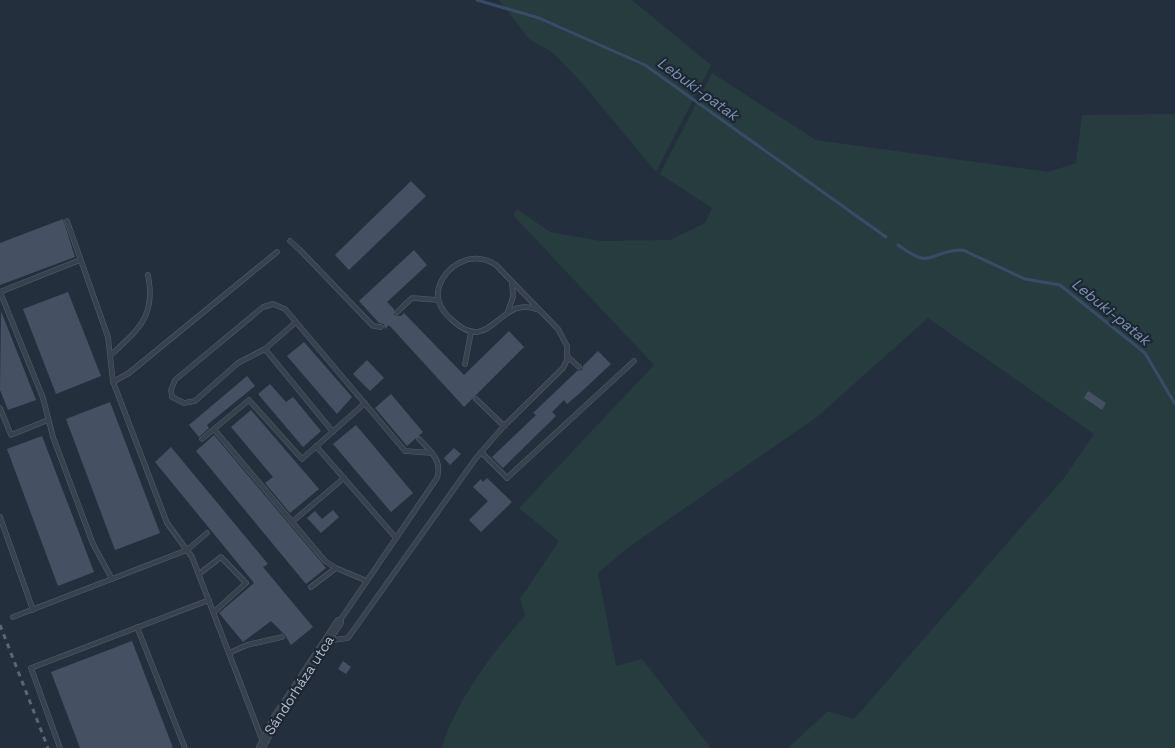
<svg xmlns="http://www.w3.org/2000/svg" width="1175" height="748" font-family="'Space Grotesk',sans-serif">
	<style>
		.green { fill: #263c3f }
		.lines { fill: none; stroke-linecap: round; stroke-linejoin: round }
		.stream { stroke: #394c67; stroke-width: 3 }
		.building { fill: #455162 }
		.service-casing { stroke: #565f6c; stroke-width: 5.5 }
		.minor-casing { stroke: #565f6c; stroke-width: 10 }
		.service { stroke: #38414e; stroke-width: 4.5 }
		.minor { stroke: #38414e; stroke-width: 9 }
		.rail { stroke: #5a6575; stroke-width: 3; stroke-dasharray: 5 5; stroke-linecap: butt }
		.labels { text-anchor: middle; stroke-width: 4.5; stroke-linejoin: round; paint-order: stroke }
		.street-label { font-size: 14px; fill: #b4bcc9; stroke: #1d2633 }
		.water-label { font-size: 15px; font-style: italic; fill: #7c92b1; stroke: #1d2633 }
	</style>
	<rect width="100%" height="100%" fill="#242f3e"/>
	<g class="green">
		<path d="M499,0H632L711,65L656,172L581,82L552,52L529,39Z"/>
		<path d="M712,73L816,140L1048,172L1076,163L1082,115L1175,114V748H788L828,711L854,719L1064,478L1094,434L928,318L817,417L630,546L598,573L616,666L642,659L711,748H442C453,705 495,649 525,616L520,599L559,541L519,508L654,365L513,215L517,209L550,232L601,241L670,240L705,223L712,208L660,174Z"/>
	</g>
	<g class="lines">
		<g class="stream">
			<path d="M477,0L539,18L645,65L886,237"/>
			<path d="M898,245C935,272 927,250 963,250L1025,279L1060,285L1145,353L1175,404"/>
		</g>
	</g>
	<g class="building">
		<path d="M411,181L426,196L349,270L335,255Z"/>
		<path d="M63,219L75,257L0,285V243Z"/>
		<path d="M414,250L427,265L387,302L394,309V315L401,316L404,313L464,375L509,331L524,347L464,407L389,325L385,329L384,324L379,323L359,301Z"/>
		<path d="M68,292L101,376L56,394L23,309Z"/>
		<path d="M1,311L36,400L8,410L0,390Z"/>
		<path d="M304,342L352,397L337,414L287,356Z"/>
		<path d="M598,351L611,364L580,393L567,404L564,400L552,412L556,416L503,468L492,457L536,415L533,413L577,371L582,370L583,366Z"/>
		<path d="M367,360L384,378L370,391L353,374Z"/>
		<path d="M247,376L255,386L207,425L209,428L199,437L189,425Z"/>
		<path d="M270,384L286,402L293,397L321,431L303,447L258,394Z"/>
		<path d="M1088,391L1106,403L1102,410L1084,398Z"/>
		<path d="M391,394L423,432L407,446L375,408Z"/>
		<path d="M110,402L160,533L115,550L66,419Z"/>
		<path d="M251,410L319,489L290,513L265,483L273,477L231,427Z"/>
		<path d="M356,425L413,493L391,512L333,444Z"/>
		<path d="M214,435L326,568L306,584L196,451Z"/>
		<path d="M42,436L94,572L58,586L7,449Z"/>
		<path d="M171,447L268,564L263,567L313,627L291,645L285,635L271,621L243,642L219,613L254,583L155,462Z"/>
		<path d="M454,448L461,454L450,465L444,458Z"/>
		<path d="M487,478L512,502L481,532L469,520L488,501L473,487L481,479L483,482Z"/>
		<path d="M333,510L339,517L321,533L307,518L315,511L322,519Z"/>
		<path d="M132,641L173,748H80L51,672Z"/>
		<path d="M343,661L351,667L346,674L338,669Z"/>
	</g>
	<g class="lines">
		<defs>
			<g id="service">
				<path d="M67,221L108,337L113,382L117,392L167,523L192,557L263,742"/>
				<path d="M290,241L300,250L373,326L381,327"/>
				<path d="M0,292L43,398L53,437L93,544L112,579"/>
				<path d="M0,292L80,260"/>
				<path d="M508,311L513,297L512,282"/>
				<path d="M397,312L412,298L438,300"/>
				<path d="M296,322L265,349L238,363L195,401L184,403L172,397L171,390L175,380L263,307L273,304L285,309L405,451L432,453"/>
				<path d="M265,349L333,432"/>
				<path d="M111,355C139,329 156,316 148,275"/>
				<path d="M567,356L579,367"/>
				<path d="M465,364L471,332"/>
				<path d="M113,382L129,373L277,252"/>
				<path d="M476,399L504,426"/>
				<path d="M0,408L11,435L48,420"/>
				<path d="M214,429L325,561L336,568L367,581"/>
				<path d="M202,439L249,400L302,459L365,403"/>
				<path d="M316,446L396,538"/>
				<path d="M481,452L507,478L634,361"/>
				<path d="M0,517L33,610"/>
				<path d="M292,522L344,478"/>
				<path d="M199,574L221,557L246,583L214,612"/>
				<path d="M311,587L336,568"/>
				<path d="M13,617L187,550L207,533"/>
				<path d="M339,622L437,478C443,461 430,450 419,439"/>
				<path d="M137,627L185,748"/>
				<path d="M327,641L348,638L476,458L504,426L563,368L567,360V346L558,329L496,265C474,249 443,265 438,291C437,302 442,311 450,318C492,360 498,292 539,310"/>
				<path d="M229,653L247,645L282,637"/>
				<path d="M60,748L31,668L209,600"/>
			</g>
			<path id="minor" d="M261,748L275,719L339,622"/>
		</defs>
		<use href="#service" class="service-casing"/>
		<use href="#minor" class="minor-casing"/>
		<use href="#service" class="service"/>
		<use href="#minor" class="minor"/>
		<path class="rail" d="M0,625L48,748"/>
	</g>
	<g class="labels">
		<g class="street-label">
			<text transform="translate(299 685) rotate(-57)" y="5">Sándorháza utca</text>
		</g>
		<g class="water-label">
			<text transform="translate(698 89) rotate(36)" y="5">Lebuki-patak</text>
			<text transform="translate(1111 312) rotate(39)" y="5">Lebuki-patak</text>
		</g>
	</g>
</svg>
